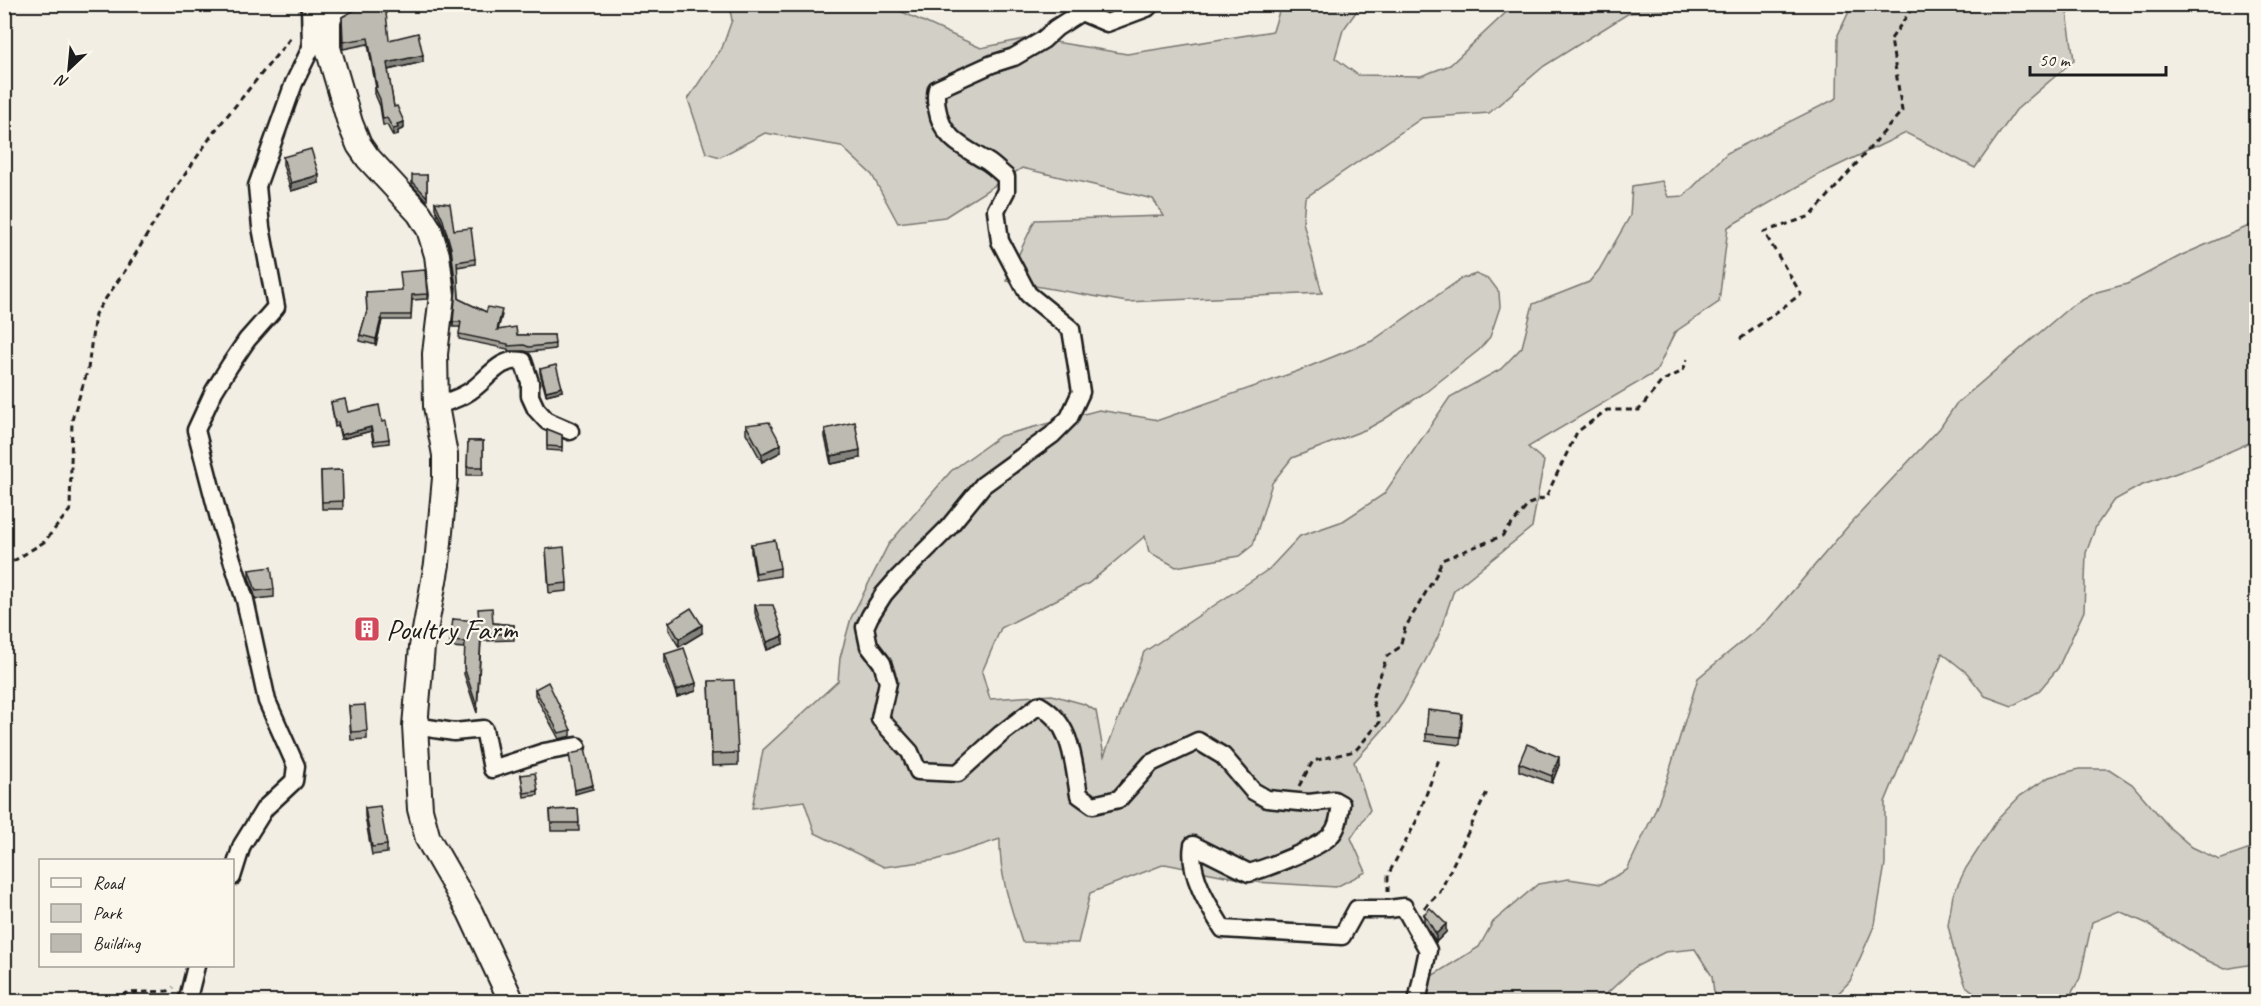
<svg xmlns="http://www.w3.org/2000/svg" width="2261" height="1006" font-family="Caveat,sans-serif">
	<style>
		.green { fill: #d2cfc6; stroke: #777671; stroke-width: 1.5 }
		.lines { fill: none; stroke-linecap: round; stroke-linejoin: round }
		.minor-casing { stroke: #1c1c1c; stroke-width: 21 }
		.secondary-casing { stroke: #1c1c1c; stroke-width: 28 }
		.path { stroke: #1c1c1c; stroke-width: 3; stroke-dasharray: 6 4.5; stroke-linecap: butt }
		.minor { stroke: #fbf7ec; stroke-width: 16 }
		.secondary { stroke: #fbf7ec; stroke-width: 24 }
		.wall { fill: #a3a098; stroke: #1c1c1c; stroke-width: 1.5 }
		.shaded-wall { fill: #84827c; stroke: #1c1c1c; stroke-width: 1.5 }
		.building { fill: #bdbab1; stroke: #1c1c1c; stroke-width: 1.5 }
		.labels { text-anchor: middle; stroke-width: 4.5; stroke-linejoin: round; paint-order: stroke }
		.poi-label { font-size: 30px; fill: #1c1c1c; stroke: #fbf7ec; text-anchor: start }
	</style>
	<rect width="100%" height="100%" fill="#f2eee4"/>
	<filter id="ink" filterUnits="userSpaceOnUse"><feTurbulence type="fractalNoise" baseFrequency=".0167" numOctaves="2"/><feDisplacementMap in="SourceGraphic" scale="12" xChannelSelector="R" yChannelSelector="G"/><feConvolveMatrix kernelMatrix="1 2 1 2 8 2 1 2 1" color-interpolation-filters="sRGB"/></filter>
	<g filter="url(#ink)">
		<g class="green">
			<path d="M729,5H887L981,48L1024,39L1043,40L1127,54L1273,31L1281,5H1361L1343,30L1335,58L1358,75L1421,76L1450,65L1514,5H1722L1718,8L1629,13L1544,66L1489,113L1422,118L1305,198L1303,222L1322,293L1127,302L1006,281L1035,220L1164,216L1153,199L1022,168L945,217L898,223L872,175L841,146L765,133L720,157L706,153L688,99L722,48L732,20Z"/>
			<path d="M1852,5H2066L2074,60L2016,110L1975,168L1906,133L1818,175L1728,227L1719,302L1675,332L1656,372L1528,447L1544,461L1532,527L1454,590L1438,637L1403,702L1387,725L1354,762L1370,810L1351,838L1366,872L1336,887L1256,882L1165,864L1090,893L1078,943L1022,942C1011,908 999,875 1000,839L936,860L884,867L815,833L804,801L752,808L763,750L838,681L840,658L851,618L888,545L951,471L1000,436L1099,410L1159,420L1298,371L1372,341L1461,279L1476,274L1490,280L1499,292L1500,307L1490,337L1479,350L1426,392L1383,420L1367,429L1292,458L1272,483L1253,545L1239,556L1176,567L1149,552L1145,536L1089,583L1001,628L982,672L990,699L1052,695L1084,704L1096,711L1104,756L1144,652L1269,569L1300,536L1343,521L1384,494L1450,397L1501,369L1522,347L1533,304L1589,282L1599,270L1630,216L1632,186L1662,181L1668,197L1684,196L1727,153L1837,98L1838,35Z"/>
			<path d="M2256,223V440L2199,465L2140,486L2113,501L2096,526L2086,553L2084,611L2058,668L2038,692L2012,706L1985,696L1967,673L1942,653L1923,710L1885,802V864L1875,924L1850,981L1831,1001H1715L1712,976L1695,949L1665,952L1635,967L1599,1001L1421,1002L1430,977L1479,947L1493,922L1538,884L1569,879L1601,884L1627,870L1654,813L1666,782L1698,678L1768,620L1849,525L1940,428L1956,404L2071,306L2097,292L2127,284L2182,255Z"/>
			<path d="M2079,769H2109L2132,784L2170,828L2192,847L2219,860L2256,847V960L2253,964L2225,969L2198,956L2148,924L2119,911L2092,922L2080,978L2067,1001H1985L1966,986L1955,956L1948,925L1953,895L1966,868L1998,819L2020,796L2049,777Z"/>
		</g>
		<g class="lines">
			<defs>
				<g id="minor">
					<path d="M1076,4L1081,12L1107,23L1147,8L1151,4"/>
					<path d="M1081,12L1056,28L1043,40L1014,57L992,64L937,89C935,96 936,101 937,108C942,139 963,147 988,162C994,166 1000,172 1006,177V191L996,210L1000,241L1028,294L1071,329L1081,392L1069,418L1052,435L983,485L948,528L898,578L884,594L870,616L865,627L869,646L882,663L888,682L880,719L910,752L918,771L958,773L1001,734L1039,705C1073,724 1073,762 1079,795L1093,805L1119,799L1151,763L1198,741L1223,756L1253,791L1267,799L1309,803L1334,800L1341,804C1339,815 1339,826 1331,835C1320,848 1266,868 1249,873L1193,845C1188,873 1208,905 1223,929L1342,936L1357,909H1389L1404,907L1428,950L1417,1002"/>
					<path d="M328,19L357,4"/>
					<path d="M436,406C446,402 458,399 467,393C486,383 498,356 523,361L530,382V396L536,409L547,421L570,431"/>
					<path d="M415,726L454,732L484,729L492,769L544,752L577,746"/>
					<path d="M232,877L242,845L265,808L294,781L296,766L267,701L245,600L220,522L196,430L214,391L230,365L247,340L276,307L261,227L257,186L294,83L311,48L310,4"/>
					<path d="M187,1002L196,966"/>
				</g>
				<path id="secondary" d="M331,4L328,19V48L350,123L359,145L368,158L419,213L429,229L437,255L442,295L435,354L436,406L445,455V478L437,564L422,647L415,726L420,809L428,839L470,912L512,1002"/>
			</defs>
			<use href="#minor" class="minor-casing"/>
			<use href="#secondary" class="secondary-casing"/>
			<g class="path">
				<path d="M1740,339L1801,294L1764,232L1811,216L1902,111L1891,39L1915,4"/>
				<path d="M4,567L44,542L70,510L72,420L88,369L95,314L129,265L169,198L214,132L293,35"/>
				<path d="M1299,786L1313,761L1355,751L1380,722L1372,699L1387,656L1400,647L1405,628L1436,575L1442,560L1502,536L1529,504L1546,497L1577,432L1607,410H1639L1662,381L1683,371L1687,359"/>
				<path d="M1388,892V875L1417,820L1439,759"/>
				<path d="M1424,908L1440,892L1487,792"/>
				<path d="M114,1002L126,993L168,991L173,987"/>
			</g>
			<use href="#minor" class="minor"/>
			<use href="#secondary" class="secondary"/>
		</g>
		<g class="wall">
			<path d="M404,4H450V6Z"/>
			<path d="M923,4H940L938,10L923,6Z"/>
			<path d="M362,6L389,40L423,62L388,70L394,107L404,128L398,131V135L393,136L387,125H383L380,106L375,94V88H376L368,44L343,49L342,17Z"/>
			<path d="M283,157L319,183L291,191L283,165Z"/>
			<path d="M427,175V201L412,185V181Z"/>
			<path d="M435,202L475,259V264L457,267L459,299L486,312L502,315L498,330L517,335H554L555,349L529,352L524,351H508V349L459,339L460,327H453L456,291L451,253L443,225L435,208Z"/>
			<path d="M366,292L427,294V299L412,300L411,320H382L376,345L360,341V335L367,312Z"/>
			<path d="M540,369L562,391L546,395L540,373Z"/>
			<path d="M331,402L348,412L382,422L389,439V443L374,445L371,431L341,439L338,426L335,427Z"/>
			<path d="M746,425L781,452L762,462L746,433Z"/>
			<path d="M547,429L562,435V451L547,450Z"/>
			<path d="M825,429L860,458L831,464L825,437Z"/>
			<path d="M468,441H483V475H467Z"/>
			<path d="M342,470L343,509H322L321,471Z"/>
			<path d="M751,544L780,568V576L756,580L751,552Z"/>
			<path d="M546,549L567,583V591L549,593Z"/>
			<path d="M249,570L274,589V597L256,599L249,578Z"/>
			<path d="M755,605L783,644L767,650L755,613Z"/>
			<path d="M669,622L702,633L679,647L669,630Z"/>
			<path d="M493,623L514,625V640L481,641L477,713L464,674L465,648L450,647V641Z"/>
			<path d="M665,654L696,691L677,697L665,662Z"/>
			<path d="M709,681L738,753V765L712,766Z"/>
			<path d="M535,689L571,730V736L559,739L535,695Z"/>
			<path d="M349,706L367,731V739L351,740Z"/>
			<path d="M1462,722L1460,745L1426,741V734Z"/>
			<path d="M1519,763L1559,765L1552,783L1519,771Z"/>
			<path d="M521,775L538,791V795L524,797Z"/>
			<path d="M365,808L387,845V853L372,855L365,816Z"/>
			<path d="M578,809L579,831H551L550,810Z"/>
			<path d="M1424,914L1446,932L1436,942L1424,922Z"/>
		</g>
		<g class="shaded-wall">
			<path d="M423,55V62L387,70V63Z"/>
			<path d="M404,122V128L398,131V135L393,136V129L397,124Z"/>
			<path d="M319,175V183L291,191V183Z"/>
			<path d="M382,315V320L376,345V339Z"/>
			<path d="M562,387V391L546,395V391Z"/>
			<path d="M371,427V431L341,439V435Z"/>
			<path d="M781,444V452L762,462V454Z"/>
			<path d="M860,450V458L831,464V456Z"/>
			<path d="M702,625V633L679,647V639Z"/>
			<path d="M783,636V644L767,650V642Z"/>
			<path d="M696,683V691L677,697V690Z"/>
			<path d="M1559,757V765L1552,783V776Z"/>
			<path d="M593,785V789L575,794V790Z"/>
			<path d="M1446,924V932L1436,942V934Z"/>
		</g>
		<g class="building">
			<path d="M364,4H385L389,40L418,33L423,55L387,63L394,107L397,106L404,122L397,124L398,128L393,129L387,118L383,119L380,99L375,88L377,87L368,38L343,42L342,17L362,6Z"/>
			<path d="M311,149L319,175L291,183L283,157Z"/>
			<path d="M412,175H427V197L412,181Z"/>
			<path d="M435,202L450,204L454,230L471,228L475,259L457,262L459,299L486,312L488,307L502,310L497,330L516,327L517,335H554L555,344L529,347L524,345L508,346V344L459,334L461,322H453L456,288L451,248L443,220Z"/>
			<path d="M425,270L427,294L412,295L411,315H382L376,339L360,335L367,311L366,292L402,290L400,272Z"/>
			<path d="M556,365L562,387L546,391L540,369Z"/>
			<path d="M345,399L348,412L379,405L382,422L386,421L389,439L374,441L371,427L341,435L338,422L335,423L331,402Z"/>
			<path d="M769,422L781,444L762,454L746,425Z"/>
			<path d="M855,422L860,450L831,456L825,429Z"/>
			<path d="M547,429L562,435V447L547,446Z"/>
			<path d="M468,441H483V467H467Z"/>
			<path d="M342,470L343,501L322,502L321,471Z"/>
			<path d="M775,540L780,568L756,573L751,544Z"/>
			<path d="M564,547L567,583L549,585L546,549Z"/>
			<path d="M271,567L274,589L256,591L249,570Z"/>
			<path d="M755,605H773L783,636L767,642Z"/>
			<path d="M492,608L493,623L514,625V633L481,635L477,707L464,667L465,642L450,641L453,619L479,621L478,609Z"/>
			<path d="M691,608L702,625L679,639L669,622Z"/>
			<path d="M684,648L696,683L677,690L665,654Z"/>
			<path d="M734,680L738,753L712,754L709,681Z"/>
			<path d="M548,682L571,730L559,733L535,689Z"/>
			<path d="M365,705L367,731L351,732L349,706Z"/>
			<path d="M1428,710L1462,714L1460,737L1426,734Z"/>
			<path d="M1527,744L1559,757L1552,776L1519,763Z"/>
			<path d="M585,748L593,785L575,790L569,754L579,752Z"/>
			<path d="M535,773L538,791L524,793L521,775Z"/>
			<path d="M380,806L387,845L372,847L365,808Z"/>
			<path d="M578,809L579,823H551L550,810Z"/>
			<path d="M1430,908L1446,924L1436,934L1424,914Z"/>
			<path d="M560,995L563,1002H545Z"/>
		</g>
	</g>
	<defs>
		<symbol id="building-square" viewBox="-11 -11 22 22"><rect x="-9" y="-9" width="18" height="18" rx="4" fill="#d1495b" stroke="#fbf7ec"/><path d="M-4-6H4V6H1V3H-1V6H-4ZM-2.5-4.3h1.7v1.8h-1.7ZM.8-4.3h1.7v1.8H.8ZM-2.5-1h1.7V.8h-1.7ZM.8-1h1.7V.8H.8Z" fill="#fff"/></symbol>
	</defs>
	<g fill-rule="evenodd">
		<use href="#building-square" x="352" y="614" width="30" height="30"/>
	</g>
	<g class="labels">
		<g class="poi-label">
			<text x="386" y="639">Poultry Farm</text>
		</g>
	</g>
	<rect width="2261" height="1006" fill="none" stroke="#fbf7ec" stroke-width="24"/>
	<rect x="12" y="12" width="2237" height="982" fill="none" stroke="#1c1c1c" stroke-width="2" filter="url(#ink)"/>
	<rect x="39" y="859" width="195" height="108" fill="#fbf7ec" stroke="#a29f99" stroke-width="1.5"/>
	<rect x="51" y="878" width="30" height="9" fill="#fbf7ec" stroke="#a29f99" stroke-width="1.5"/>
	<text x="93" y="889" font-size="18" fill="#1c1c1c">Road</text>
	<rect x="51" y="904" width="30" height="18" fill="#d2cfc6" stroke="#a29f99" stroke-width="1.5"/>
	<text x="93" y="919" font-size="18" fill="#1c1c1c">Park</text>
	<rect x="51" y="934" width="30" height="18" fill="#bdbab1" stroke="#a29f99" stroke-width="1.5"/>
	<text x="93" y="949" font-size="18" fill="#1c1c1c">Building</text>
	<g transform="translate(69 69) rotate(206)" stroke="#fbf7ec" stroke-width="4.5" paint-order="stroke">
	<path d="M0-4.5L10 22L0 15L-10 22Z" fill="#1c1c1c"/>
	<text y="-9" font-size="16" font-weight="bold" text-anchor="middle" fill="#1c1c1c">N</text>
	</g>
	<path d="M2030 66v9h136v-9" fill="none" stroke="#1c1c1c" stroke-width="3"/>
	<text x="2039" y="66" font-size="18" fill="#1c1c1c" stroke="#fbf7ec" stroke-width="4.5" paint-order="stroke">50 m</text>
</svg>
